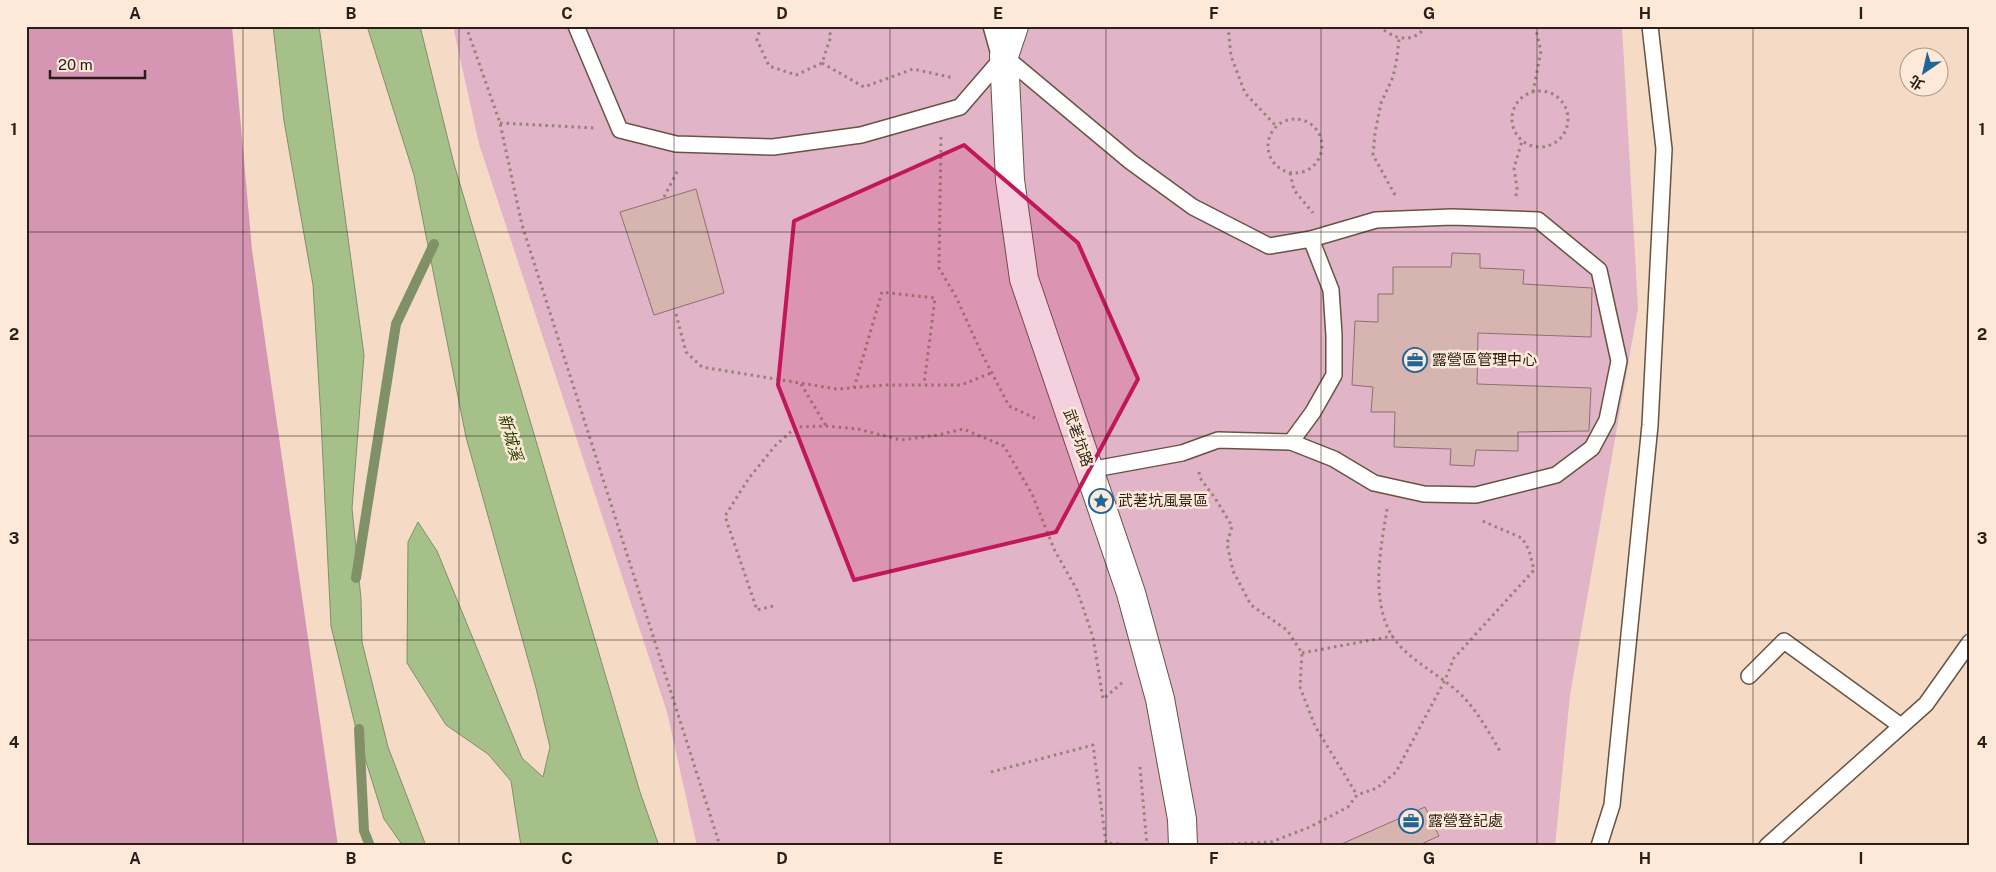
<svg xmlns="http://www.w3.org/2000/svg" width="1996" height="872" font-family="'Public Sans','Noto Sans TC',sans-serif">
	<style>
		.green { fill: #e1b4c8 }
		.forest { fill: #d496b2 }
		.water { fill: #a5c189; stroke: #809067 }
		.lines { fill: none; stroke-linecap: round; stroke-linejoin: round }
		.stream { stroke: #809067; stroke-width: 10 }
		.building { fill: #d6b4b0; stroke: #8f706d }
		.service-casing { stroke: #695341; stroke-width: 18 }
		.minor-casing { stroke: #695341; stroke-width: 30 }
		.path { stroke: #968375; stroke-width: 3; stroke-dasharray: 2.5 4; stroke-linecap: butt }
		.service { stroke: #fff; stroke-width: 15 }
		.minor { stroke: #fff; stroke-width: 28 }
		.marked { fill: #c2185b; fill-opacity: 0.2; stroke: #c2185b; stroke-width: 4; stroke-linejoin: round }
		.grid { fill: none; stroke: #291f18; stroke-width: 1; stroke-opacity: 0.55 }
		.labels { text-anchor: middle; stroke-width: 5; stroke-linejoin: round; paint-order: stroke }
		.poi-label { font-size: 15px; fill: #291f18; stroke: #fee9d8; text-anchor: start }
		.street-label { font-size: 15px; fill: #291f18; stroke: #fee9d8 }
		.water-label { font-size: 16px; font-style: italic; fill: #274000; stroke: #fee9d8 }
		.neatline { fill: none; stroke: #291f18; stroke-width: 2 }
		.grid-label { font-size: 16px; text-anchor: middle; font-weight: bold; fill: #291f18 }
	</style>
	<rect width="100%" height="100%" fill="#f5dac6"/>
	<path class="green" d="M453,26H1622L1638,308L1570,695L1555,846H697L667,712L479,144Z"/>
	<path class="forest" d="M26,26H232L252,250L338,846H26Z"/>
	<g class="water">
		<path d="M273,26H319L364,355L352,508L361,599L362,642L388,747L426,846H403L384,819L357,733L331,626L321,419L313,285L284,121Z"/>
		<path d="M367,26H420L454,164L640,792L659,846H521L511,781L488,754L446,725L407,663L408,542L418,522L437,551L522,758L543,777L550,747L536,688L466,437L414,175Z"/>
	</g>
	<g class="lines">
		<g class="stream">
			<path d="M356,578L396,324L434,244"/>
			<path d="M359,729L364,831L370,846"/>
		</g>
	</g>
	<g class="building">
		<path d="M696,189L724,293L654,315L620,212Z"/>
		<path d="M1452,253L1480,254V268L1524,270L1523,284L1592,288L1591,337L1478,333L1477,384L1591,388L1589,431L1518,432V451L1476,450L1474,466L1450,465L1451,449L1394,447L1395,412H1371L1373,387L1352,385L1355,321L1378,322V294H1393V267H1451Z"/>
		<path d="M1425,807L1439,836L1417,846H1337Z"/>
	</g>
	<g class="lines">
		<defs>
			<g id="service">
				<path d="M576,26L620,130L676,144L773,147L861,135L960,107L1004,56L1131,162L1193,207L1269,246L1311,239L1376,220L1452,217L1538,220L1599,270L1619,361L1607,420L1592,448L1556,475L1476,495L1424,494L1374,483L1334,459L1291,442"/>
				<path d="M991,26L1000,58"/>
				<path d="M1089,470L1182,453L1218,440L1291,442L1313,412L1334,375V335L1331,290L1311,239"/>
				<path d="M1749,676L1784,641L1901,726"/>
				<path d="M1599,846L1612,805L1650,425L1664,149L1650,26"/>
				<path d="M1767,846L1926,704L1970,642"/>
			</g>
			<path id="minor" d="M1014,26L1004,56L1010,180L1024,279L1131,593L1160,699L1182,819L1183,846"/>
		</defs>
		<use href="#service" class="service-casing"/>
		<use href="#minor" class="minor-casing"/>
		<g class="path">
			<path d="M466,26L500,123L522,225L720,846"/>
			<path d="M761,26L757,40L769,66L796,75L822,63L831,36L827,26"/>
			<path d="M1228,26L1231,56L1245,93L1276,126"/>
			<path d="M1379,26C1393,39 1413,45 1426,26"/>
			<path d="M822,63L864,87L913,69L954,78"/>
			<circle cx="1540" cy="119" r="28"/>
			<path d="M1533,92L1541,51L1535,26"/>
			<circle cx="1295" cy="146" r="27"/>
			<path d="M500,123L595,128"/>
			<path d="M941,137L939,268L956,297L981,352L1009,406L1039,420"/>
			<path d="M1290,173L1294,190L1313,213"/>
			<path d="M1395,195L1373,155L1375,133L1381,103L1393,77L1397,58L1399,39"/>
			<path d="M1516,196L1517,188L1514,168L1522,141"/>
			<path d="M664,197L679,168"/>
			<path d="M676,314L686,352L702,367L837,389L884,385H961L991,373"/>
			<path d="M801,384L826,426"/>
			<path d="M854,388L882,292L935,298L924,384"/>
			<path d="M1199,472L1200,478L1215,498L1232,526L1227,544L1233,571L1251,605L1287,630L1302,653L1300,687L1315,726L1357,795"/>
			<path d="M1387,509C1381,547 1372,590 1387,626C1400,659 1444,674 1467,701C1480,716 1490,734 1500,751"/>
			<path d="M773,606L757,610L725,516L749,478L775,446L796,427L826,426L858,429L901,440L938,435L963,429L1004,446L1032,494L1054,549L1077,590L1093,637L1103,699L1123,682"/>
			<path d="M1302,653L1393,636"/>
			<path d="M1140,767L1147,846"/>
			<path d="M991,772L1093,745L1106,843L1144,846"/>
			<path d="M1212,845L1271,842L1310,827L1348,807L1357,795L1377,788L1396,772L1445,680L1454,658L1534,570L1529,550L1522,538L1480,520"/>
		</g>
		<use href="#service" class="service"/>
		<use href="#minor" class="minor"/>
	</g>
	<path class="marked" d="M964,145L1078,243L1138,379L1056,532L854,580L778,385L794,221Z"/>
	<path class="grid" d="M243,26V846M459,26V846M674,26V846M890,26V846M1106,26V846M1321,26V846M1537,26V846M1753,26V846M26,232H1970M26,436H1970M26,640H1970"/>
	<defs>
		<symbol id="office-ring" viewBox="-11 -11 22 22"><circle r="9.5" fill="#fee9d8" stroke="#1e6599" stroke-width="1.5"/><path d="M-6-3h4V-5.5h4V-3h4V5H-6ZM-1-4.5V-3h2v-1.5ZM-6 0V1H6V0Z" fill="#1e6599"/></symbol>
		<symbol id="sight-ring" viewBox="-11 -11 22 22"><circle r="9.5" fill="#fee9d8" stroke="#1e6599" stroke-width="1.5"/><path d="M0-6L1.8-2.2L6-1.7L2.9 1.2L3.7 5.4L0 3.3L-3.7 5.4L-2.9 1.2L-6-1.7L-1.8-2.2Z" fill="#1e6599"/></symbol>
	</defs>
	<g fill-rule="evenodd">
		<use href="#office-ring" x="1401" y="346" width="28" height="28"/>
		<use href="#sight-ring" x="1087" y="487" width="28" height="28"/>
		<use href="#office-ring" x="1397" y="807" width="28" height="28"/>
	</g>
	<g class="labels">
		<g class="poi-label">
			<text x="1432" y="365">露營區管理中心</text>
			<text x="1118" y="506">武荖坑風景區</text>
			<text x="1428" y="826">露營登記處</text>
		</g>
		<g class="street-label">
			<text transform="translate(1078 438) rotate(71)" y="5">武荖坑路</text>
		</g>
		<g class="water-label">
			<text transform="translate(511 437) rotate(74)" y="6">新城溪</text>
		</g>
	</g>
	<rect width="1996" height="872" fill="none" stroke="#fee9d8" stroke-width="55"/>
	<g transform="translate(1924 72) rotate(214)"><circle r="24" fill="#fee9d8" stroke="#a9988b"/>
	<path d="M0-4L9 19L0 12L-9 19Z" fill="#1e6599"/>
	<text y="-8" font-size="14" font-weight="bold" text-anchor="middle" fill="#291f18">北</text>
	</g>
	<path d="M50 70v8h95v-8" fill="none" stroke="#291f18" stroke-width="2.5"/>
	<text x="58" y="70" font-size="15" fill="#291f18" stroke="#fee9d8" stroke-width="4" paint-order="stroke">20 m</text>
	<rect x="28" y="28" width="1940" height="816" class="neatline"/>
	<g class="grid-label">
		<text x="135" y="19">A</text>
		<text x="351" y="19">B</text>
		<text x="567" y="19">C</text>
		<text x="782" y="19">D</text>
		<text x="998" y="19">E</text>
		<text x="1214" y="19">F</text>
		<text x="1429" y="19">G</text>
		<text x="1645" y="19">H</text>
		<text x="1861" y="19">I</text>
		<text x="14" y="135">1</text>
		<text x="1982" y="135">1</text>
		<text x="14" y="340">2</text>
		<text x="1982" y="340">2</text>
		<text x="14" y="544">3</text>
		<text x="1982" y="544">3</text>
		<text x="14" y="748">4</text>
		<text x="1982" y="748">4</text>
		<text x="135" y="864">A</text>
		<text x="351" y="864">B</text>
		<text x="567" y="864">C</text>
		<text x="782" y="864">D</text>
		<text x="998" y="864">E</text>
		<text x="1214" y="864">F</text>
		<text x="1429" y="864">G</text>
		<text x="1645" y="864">H</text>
		<text x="1861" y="864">I</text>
	</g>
</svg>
